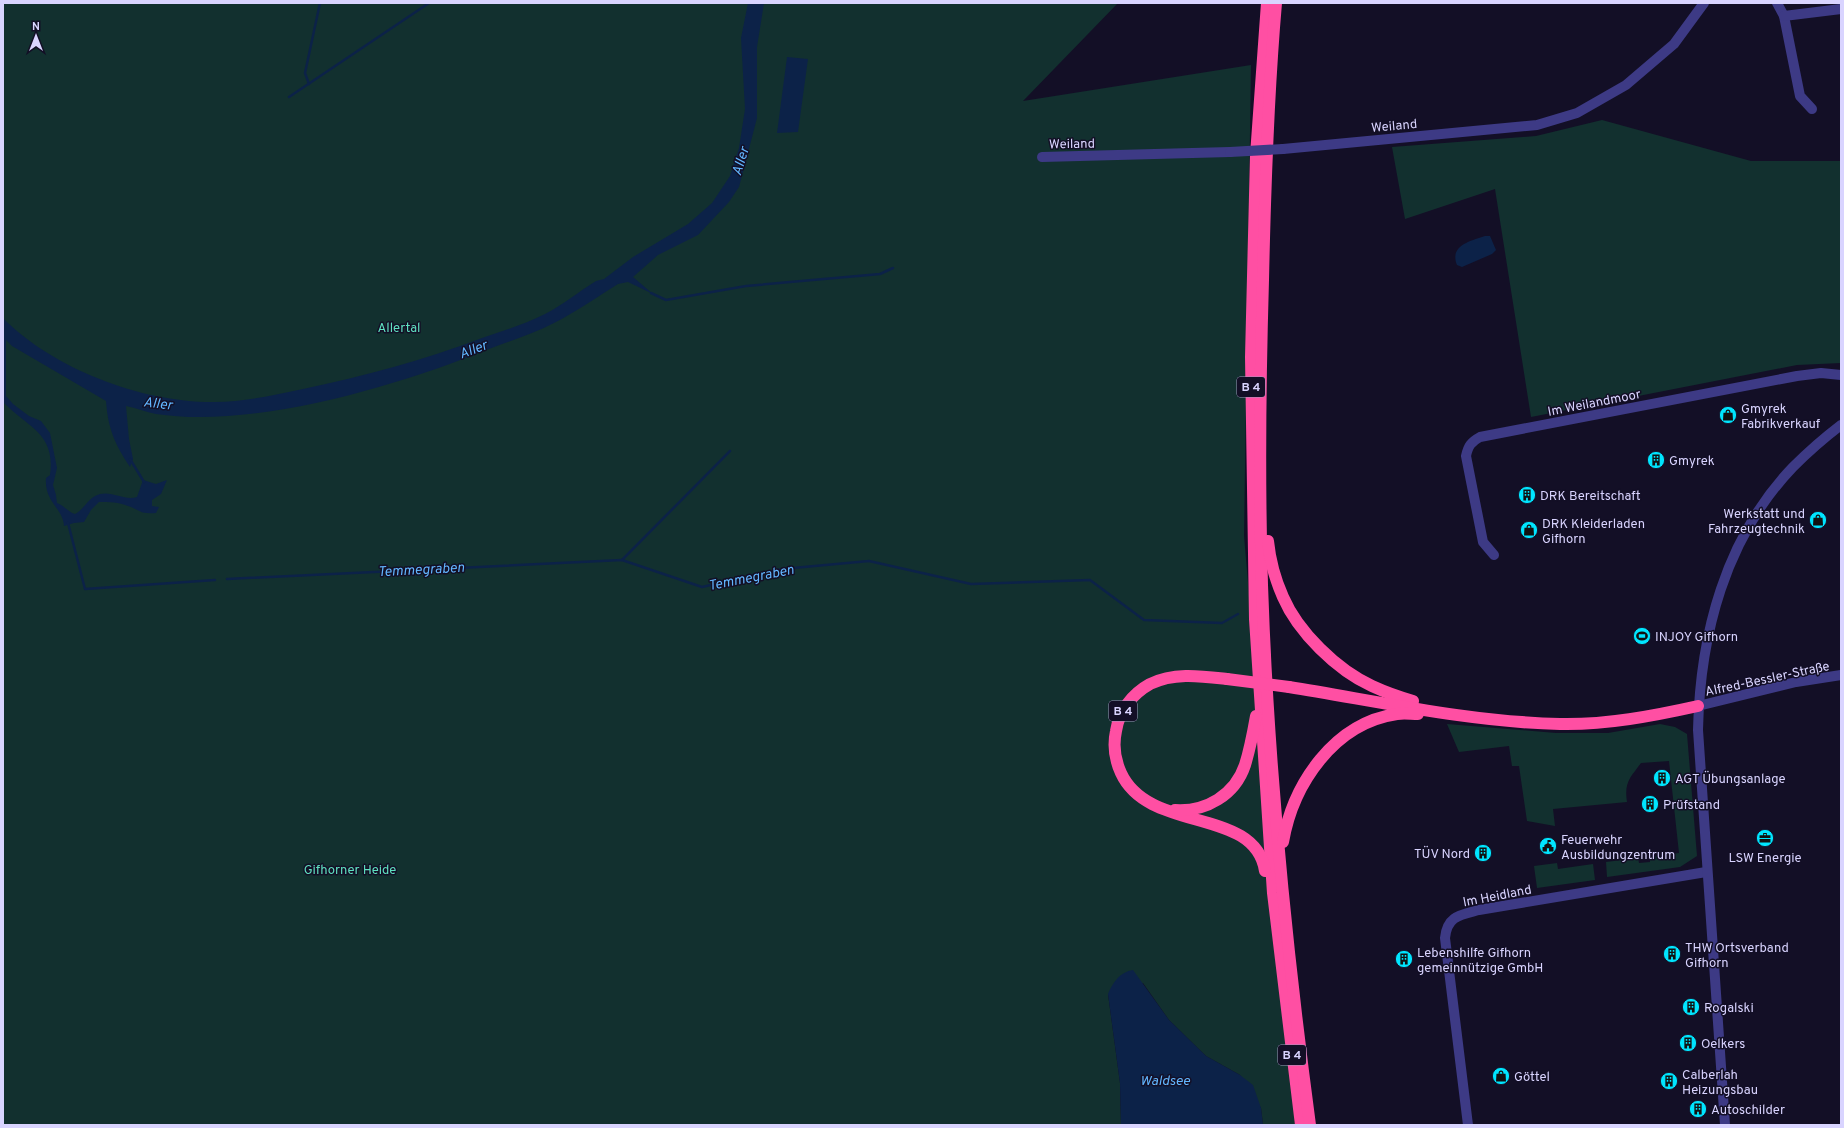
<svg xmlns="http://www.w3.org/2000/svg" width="1844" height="1128" font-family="Overpass,sans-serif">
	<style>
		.green { fill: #12302f }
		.water { fill: #0c2248 }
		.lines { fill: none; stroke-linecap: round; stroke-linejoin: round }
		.stream { stroke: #0c2248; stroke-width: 2.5 }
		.minor { stroke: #3d3a85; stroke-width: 10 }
		.highway { stroke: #ff4fa3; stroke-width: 12 }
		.minor-bridge { stroke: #3d3a85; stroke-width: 10 }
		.highway-bridge { stroke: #ff4fa3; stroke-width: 12 }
		.labels { text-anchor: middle; stroke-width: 3; stroke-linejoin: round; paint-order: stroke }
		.shield { fill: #130f26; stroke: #9e99be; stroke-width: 1 }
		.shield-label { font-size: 12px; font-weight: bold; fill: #d9d4ff }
		.street-label { font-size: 13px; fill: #d9d4ff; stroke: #130f26 }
		.park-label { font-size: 13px; fill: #5fe0c0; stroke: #130f26 }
		.poi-label { font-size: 13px; fill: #d9d4ff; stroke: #130f26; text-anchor: start }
		.water-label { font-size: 14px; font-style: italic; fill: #62b6ff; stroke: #130f26 }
	</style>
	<rect width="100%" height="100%" fill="#130f26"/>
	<g class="green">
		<path d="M3,3H1118L1023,101L1251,65L1244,536L1295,1125H1263L1261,1108L1240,1075L1206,1056L1169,1020L1143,983L1108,994L1120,1083L1121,1125H3Z"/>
		<path d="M1602,120L1751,161H1841V363L1797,365L1531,417L1495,189L1405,219L1392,147L1536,136Z"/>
		<path d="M1447,724L1556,733H1608L1660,724L1675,727L1687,734L1697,856L1680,867L1607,877L1606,862L1638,858L1639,863L1650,862V857L1679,853L1669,761L1641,763C1630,778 1624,782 1627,802L1553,809L1555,826L1527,821L1519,766H1512L1509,746L1459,752Z"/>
		<path d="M1557,863L1558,869L1593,864L1595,880L1537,888L1534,866Z"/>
	</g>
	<g class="water">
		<path d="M748,3H764L757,47V118L739,187L729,202L698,235L658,255L633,277L653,294L628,282L618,284C597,297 576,312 554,323C533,334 510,341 489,349C397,386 255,429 156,414C146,412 136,408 126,406L129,439L133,459L130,467C115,444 108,429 106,401L12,346L6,340V396L13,404L29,416L41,421L50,433L57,468L53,485L56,495L57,503C65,506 68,512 75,514C85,509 88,497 100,494C113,491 125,501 137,497L143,480L156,484L167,480L161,494L152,500V506L159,507L156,513C138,514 143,511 128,506C119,502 109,502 99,502L91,510L84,522L74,523L64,526C63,508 44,502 46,478L50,475C56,433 27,427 3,402V318C53,369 143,403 215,402C244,402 275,395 303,389C364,376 424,360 482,338C503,331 525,324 545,314C563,305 578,292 596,281L604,279L633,257L688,224L712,203L730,176L739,148L745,109L741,38Z"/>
		<path d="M787,57L808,59L798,132L777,133Z"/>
		<path d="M1485,236H1490L1496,250L1492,254L1462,267L1457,265C1449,245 1471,241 1485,236Z"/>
		<path d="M1133,970L1169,1020L1206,1056L1240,1075L1253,1085L1261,1108L1263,1125H1121L1120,1083L1108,994C1113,982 1120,972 1133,970Z"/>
	</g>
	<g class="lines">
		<g class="stream">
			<path d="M309,84L305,73L320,3"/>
			<path d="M289,97L429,3"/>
			<path d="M651,293L666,300L746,286L880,274L893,268"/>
			<path d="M130,459L144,482"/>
			<path d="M68,523L85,589L215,580"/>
			<path d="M622,560L730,451"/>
			<path d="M227,579L622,560L702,587L782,569L869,561L971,584L1090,580L1144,620L1222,623L1238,614"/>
		</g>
		<g class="minor">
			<path d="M1777,3L1784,16L1800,96L1812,109"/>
			<path d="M1784,16L1841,9"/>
			<path d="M1283,149L1537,125L1577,113L1626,85L1674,44L1704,3"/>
			<path d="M1042,157L1230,152"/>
			<path d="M1494,555L1483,542L1466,456C1468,446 1471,442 1480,437L1797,376L1821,373L1841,375"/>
			<path d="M1698,706L1796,682L1841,675"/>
			<path d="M1468,1125L1445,938C1447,916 1460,915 1479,910L1706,872"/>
			<path d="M1725,1125L1698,730C1700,635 1725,538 1793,467C1808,452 1824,438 1841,425"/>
		</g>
		<g class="highway">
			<path d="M1267,3L1256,155L1251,357L1255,619L1273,893L1301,1125"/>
			<path d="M1276,3C1268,95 1265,187 1263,280C1260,381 1259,483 1262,585C1268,765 1286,946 1310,1125"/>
			<path d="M1268,541C1270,561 1275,579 1283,597C1298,632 1337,670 1372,686C1385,692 1399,697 1413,701"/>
			<path d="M1227,679C1201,676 1174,672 1150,684C1132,694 1119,711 1116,731C1113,745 1115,760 1121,773C1149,834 1255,806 1265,871"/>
			<path d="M1289,687C1377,701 1470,722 1560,724C1606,725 1653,716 1698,706"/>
			<path d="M1175,810C1206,812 1235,795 1245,765C1250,749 1253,733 1256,716"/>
			<path d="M1283,842C1293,784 1334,723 1397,714C1404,713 1411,714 1418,714"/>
		</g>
		<path class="minor-bridge" d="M1230,152L1283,149"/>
		<path class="highway-bridge" d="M1227,679L1289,687"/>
	</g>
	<defs>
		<symbol id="shop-disc" viewBox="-11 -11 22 22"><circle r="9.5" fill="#00e5ff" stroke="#130f26"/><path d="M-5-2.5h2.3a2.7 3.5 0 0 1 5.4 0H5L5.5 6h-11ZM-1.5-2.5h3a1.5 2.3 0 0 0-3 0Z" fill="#111"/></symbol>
		<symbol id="building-disc" viewBox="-11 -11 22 22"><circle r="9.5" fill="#00e5ff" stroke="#130f26"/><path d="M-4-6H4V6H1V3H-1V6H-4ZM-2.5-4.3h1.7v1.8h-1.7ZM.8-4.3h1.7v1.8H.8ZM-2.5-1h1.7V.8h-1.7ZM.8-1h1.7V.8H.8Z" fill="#111"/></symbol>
		<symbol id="stadium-disc" viewBox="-11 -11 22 22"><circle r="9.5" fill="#00e5ff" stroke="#130f26"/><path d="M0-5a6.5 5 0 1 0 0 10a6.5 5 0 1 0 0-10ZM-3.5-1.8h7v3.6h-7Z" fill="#111"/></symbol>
		<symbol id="office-disc" viewBox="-11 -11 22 22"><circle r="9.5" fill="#00e5ff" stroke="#130f26"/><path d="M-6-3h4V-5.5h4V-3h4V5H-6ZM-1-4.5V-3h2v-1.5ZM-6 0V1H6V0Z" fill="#111"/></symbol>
		<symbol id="civic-disc" viewBox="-11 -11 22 22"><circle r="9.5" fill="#00e5ff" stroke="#130f26"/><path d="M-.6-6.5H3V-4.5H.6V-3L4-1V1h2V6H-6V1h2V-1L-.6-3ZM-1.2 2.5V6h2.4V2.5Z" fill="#111"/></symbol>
	</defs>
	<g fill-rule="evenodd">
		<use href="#shop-disc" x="1718" y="405" width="20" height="20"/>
		<use href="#building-disc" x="1646" y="450" width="20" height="20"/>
		<use href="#building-disc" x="1517" y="485" width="20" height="20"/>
		<use href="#shop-disc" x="1808" y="510" width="20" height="20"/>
		<use href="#shop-disc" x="1519" y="520" width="20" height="20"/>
		<use href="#stadium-disc" x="1632" y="626" width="20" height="20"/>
		<use href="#building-disc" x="1652" y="768" width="20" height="20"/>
		<use href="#building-disc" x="1640" y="794" width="20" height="20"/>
		<use href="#office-disc" x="1755" y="828" width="20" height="20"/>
		<use href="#civic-disc" x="1538" y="836" width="20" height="20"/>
		<use href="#building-disc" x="1473" y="843" width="20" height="20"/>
		<use href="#building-disc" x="1662" y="944" width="20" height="20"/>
		<use href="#building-disc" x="1394" y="949" width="20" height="20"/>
		<use href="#building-disc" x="1681" y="997" width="20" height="20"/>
		<use href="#building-disc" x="1678" y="1033" width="20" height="20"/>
		<use href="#shop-disc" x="1491" y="1066" width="20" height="20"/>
		<use href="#building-disc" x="1659" y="1071" width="20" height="20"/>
		<use href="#building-disc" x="1688" y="1099" width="20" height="20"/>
	</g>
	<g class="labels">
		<g class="shield">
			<rect x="1237" y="377" width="28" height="20" rx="3"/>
			<rect x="1109" y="701" width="28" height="20" rx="3"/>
			<rect x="1278" y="1045" width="28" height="20" rx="3"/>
		</g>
		<g class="shield-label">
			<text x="1251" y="391">B 4</text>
			<text x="1123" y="715">B 4</text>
			<text x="1292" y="1059">B 4</text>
		</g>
		<g class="street-label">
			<text transform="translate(1394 125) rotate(-5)" y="5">Weiland</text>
			<text transform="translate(1072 143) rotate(-1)" y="5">Weiland</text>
			<text transform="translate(1594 402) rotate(-11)" y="5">Im Weilandmoor</text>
			<text transform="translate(1767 678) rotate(-12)" y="5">Alfred-Bessler-Straße</text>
			<text transform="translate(1497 895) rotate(-11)" y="5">Im Heidland</text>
		</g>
		<g class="park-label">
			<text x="399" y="332">Allertal</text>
			<text x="350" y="874">Gifhorner Heide</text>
		</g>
		<g class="poi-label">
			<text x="1741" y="413">Gmyrek<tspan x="1741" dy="15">Fabrikverkauf</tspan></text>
			<text x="1669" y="465">Gmyrek</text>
			<text x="1540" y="500">DRK Bereitschaft</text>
			<text x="1805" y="518" text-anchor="end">Werkstatt und<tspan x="1805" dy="15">Fahrzeugtechnik</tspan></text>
			<text x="1542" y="528">DRK Kleiderladen<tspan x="1542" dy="15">Gifhorn</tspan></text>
			<text x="1655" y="641">INJOY Gifhorn</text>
			<text x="1675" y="783">AGT Übungsanlage</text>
			<text x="1663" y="809">Prüfstand</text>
			<text x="1561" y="844">Feuerwehr<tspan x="1561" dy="15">Ausbildungzentrum</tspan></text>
			<text x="1470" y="858" text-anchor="end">TÜV Nord</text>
			<text x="1765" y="862" text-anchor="middle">LSW Energie</text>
			<text x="1685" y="952">THW Ortsverband<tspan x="1685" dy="15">Gifhorn</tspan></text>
			<text x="1417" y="957">Lebenshilfe Gifhorn<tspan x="1417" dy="15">gemeinnützige GmbH</tspan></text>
			<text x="1704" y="1012">Rogalski</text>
			<text x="1701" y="1048">Oelkers</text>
			<text x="1682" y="1079">Calberlah<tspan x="1682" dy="15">Heizungsbau</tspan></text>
			<text x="1514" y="1081">Göttel</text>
			<text x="1711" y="1114">Autoschilder</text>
		</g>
		<g class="water-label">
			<text transform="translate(740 161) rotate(-73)" y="5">Aller</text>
			<text transform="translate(473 349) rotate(-21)" y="5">Aller</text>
			<text transform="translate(158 403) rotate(7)" y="5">Aller</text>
			<text transform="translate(421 569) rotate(-3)" y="5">Temmegraben</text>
			<text transform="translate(751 577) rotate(-11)" y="5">Temmegraben</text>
			<text x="1165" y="1085">Waldsee</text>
		</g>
	</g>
	<rect width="1844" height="1128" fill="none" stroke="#d9d4ff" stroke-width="8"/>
	<g transform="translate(36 36)" stroke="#130f26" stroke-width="3" paint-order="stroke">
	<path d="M0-3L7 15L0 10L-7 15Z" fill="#d9d4ff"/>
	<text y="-6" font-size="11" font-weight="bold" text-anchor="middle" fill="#d9d4ff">N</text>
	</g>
</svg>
